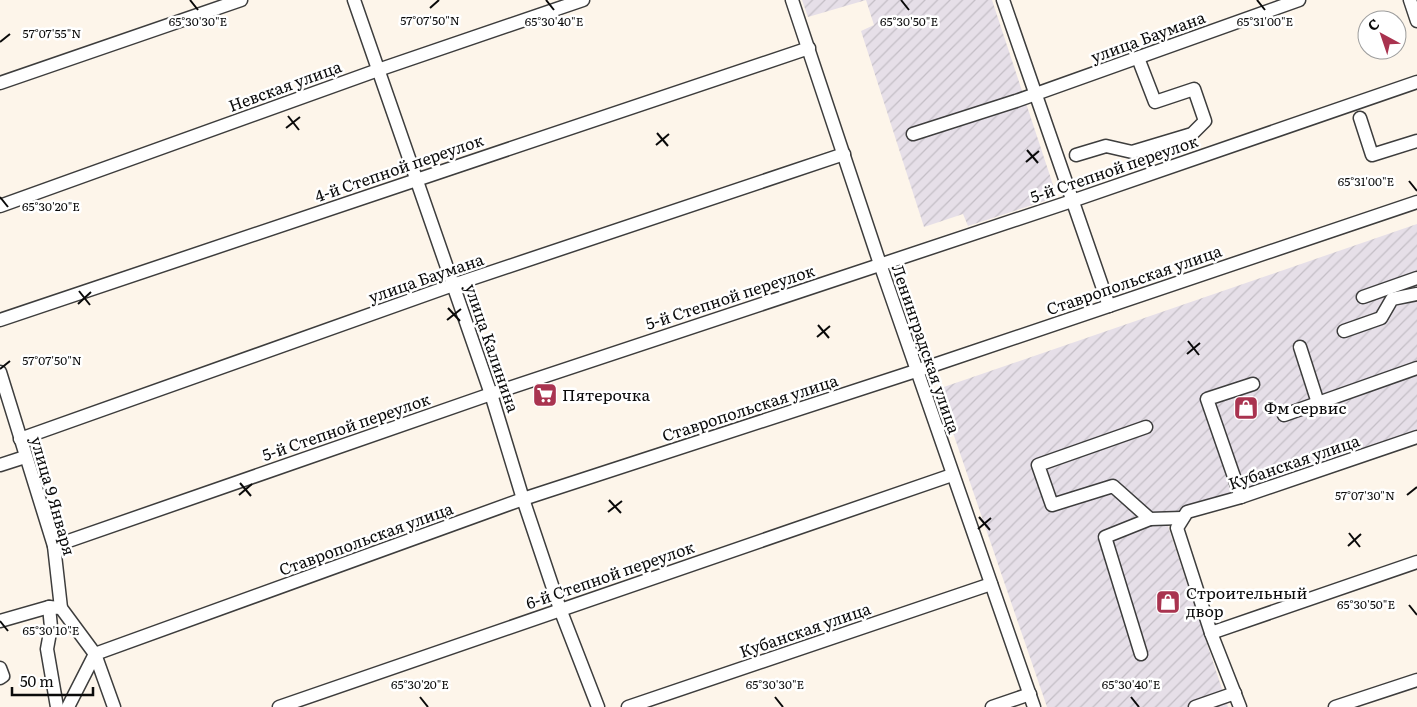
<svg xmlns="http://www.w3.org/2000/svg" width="1417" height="707" font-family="Literata,serif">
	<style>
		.industrial { fill: url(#industrial-furrows) }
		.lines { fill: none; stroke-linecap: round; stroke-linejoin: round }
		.minor-casing { stroke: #3d3d3d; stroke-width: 15 }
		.minor { stroke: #fff; stroke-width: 12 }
		.ticks { fill: none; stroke: #0a0a0a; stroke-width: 2 }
		.labels { text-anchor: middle; stroke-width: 5; stroke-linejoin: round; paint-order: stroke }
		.street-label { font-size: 16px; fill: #0a0a0a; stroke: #fff }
		.poi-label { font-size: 16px; fill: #0a0a0a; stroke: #fff; text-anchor: start }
		.ticks-label { font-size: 12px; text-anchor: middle; fill: #0a0a0a; stroke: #fff; stroke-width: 5; stroke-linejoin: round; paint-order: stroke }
	</style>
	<defs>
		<pattern id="industrial-furrows" width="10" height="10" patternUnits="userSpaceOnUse" patternTransform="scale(1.25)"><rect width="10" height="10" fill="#e6dfe8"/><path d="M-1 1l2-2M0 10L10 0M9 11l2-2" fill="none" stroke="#c4bec6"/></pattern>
	</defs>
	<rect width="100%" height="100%" fill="#fdf5ea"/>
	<g class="industrial">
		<path d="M802,0H866L808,17Z"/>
		<path d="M866,0H992L1057,197L968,226L963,214L924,227L861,31L874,25Z"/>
		<path d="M1417,224V431L1165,517L1228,707H1047L938,389Z"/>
	</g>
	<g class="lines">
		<defs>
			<g id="minor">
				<path d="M354,0L491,394L523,499L560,609L598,707"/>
				<path d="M792,0L880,264L1034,707"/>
				<path d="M1003,0L1109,306"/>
				<path d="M1410,0L1417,21"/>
				<path d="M0,83L241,0"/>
				<path d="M1360,118L1372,155L1417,141"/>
				<path d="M913,134L1016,101L1299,0"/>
				<path d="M1076,155L1106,146L1132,152L1192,134L1205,121L1194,89L1155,102L1138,58"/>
				<path d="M0,206L378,70L583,0"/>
				<path d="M1363,297L1417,278"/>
				<path d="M0,320L809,48"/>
				<path d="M1344,331L1381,318L1392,299L1417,294"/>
				<path d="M1300,347L1318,403"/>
				<path d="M0,372L54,546L61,608L95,654L114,707"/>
				<path d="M1284,415L1417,368"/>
				<path d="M1146,427L1038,465L1052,505L1113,486L1150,519L1182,518"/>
				<path d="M20,439L453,285L844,154"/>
				<path d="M0,465L25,457"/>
				<path d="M1241,497L1207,399L1253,384"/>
				<path d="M54,546L491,394L1072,201L1417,82"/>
				<path d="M0,621L49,607"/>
				<path d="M1211,633L1417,562"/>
				<path d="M1141,654L1105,537L1150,519"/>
				<path d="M0,668L3,676L0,678"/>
				<path d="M57,707L47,649L51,627L49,607L61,608"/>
				<path d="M68,707L95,654L523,499L931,366L1417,202"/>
				<path d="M279,707L952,475"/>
				<path d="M628,707L991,584"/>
				<path d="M992,707L1030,694"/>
				<path d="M1195,707L1235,693"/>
				<path d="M1240,707L1211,633L1177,528L1187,512L1241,497L1417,437"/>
				<path d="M1335,707L1417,680"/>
			</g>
		</defs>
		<use href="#minor" class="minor-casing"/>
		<use href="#minor" class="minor"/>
	</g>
	<path class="ticks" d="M190,0L198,10M546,0L554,10M901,0L909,10M1257,0L1265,10M430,8L439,0M0,42L10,34M288,116L299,130M286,128L300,117M657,133L668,146M656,145L669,134M1027,150L1038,163M1026,162L1039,151M1409,181L1417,191M0,197L8,207M79,291L90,305M78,304L91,292M448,308L460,321M447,320L461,309M818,325L829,338M817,337L830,326M1188,341L1199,355M1187,354L1200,343M0,369L10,361M240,483L251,496M239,495L252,484M1407,495L1417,487M609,500L621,513M608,512L622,501M979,517L990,530M978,529L991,518M1349,533L1360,547M1348,546L1361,534M1409,605L1417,615M0,621L8,631M420,697L428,707M775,697L783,707M1131,697L1139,707"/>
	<defs>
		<symbol id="supermarket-square" viewBox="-11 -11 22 22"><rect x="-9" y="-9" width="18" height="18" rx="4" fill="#a9334f" stroke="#fff"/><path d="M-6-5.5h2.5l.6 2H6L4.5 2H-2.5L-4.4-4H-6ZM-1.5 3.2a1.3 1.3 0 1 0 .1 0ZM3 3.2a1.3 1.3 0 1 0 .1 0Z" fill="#fff"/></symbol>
		<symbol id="shop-square" viewBox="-11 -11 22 22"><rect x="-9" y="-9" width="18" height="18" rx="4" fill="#a9334f" stroke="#fff"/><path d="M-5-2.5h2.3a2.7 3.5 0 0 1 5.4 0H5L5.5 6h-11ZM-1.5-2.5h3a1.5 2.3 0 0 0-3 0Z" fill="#fff"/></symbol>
	</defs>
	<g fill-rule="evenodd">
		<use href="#supermarket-square" x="531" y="381" width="28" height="28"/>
		<use href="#shop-square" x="1232" y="394" width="28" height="28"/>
		<use href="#shop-square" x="1154" y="588" width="28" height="28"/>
	</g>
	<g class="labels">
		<g class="street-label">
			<text transform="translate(1148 37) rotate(-20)" y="6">улица Баумана</text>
			<text transform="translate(285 86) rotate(-20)" y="6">Невская улица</text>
			<text transform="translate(399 168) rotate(-19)" y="6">4-й Степной переулок</text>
			<text transform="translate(1114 169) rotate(-19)" y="6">5-й Степной переулок</text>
			<text transform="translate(426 278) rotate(-19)" y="6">улица Баумана</text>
			<text transform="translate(1134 280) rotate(-19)" y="6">Ставропольская улица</text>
			<text transform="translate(730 297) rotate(-18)" y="6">5-й Степной переулок</text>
			<text transform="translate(492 348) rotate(71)" y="6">улица Калинина</text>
			<text transform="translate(926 349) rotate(71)" y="6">Ленинградская улица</text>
			<text transform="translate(750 408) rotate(-18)" y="6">Ставропольская улица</text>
			<text transform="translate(346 427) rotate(-19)" y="6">5-й Степной переулок</text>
			<text transform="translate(1294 462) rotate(-19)" y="6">Кубанская улица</text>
			<text transform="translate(53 496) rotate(74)" y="6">улица 9 Января</text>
			<text transform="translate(366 539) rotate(-20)" y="6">Ставропольская улица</text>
			<text transform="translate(610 575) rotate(-19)" y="6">6-й Степной переулок</text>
			<text transform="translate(805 630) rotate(-19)" y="6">Кубанская улица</text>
		</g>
		<g class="poi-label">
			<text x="562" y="401">Пятерочка</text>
			<text x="1264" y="414">Фм сервис</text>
			<text x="1186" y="599">Строительный<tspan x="1186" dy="18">двор</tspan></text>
		</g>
	</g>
	<g class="ticks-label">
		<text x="430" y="25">57°07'50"N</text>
		<text x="198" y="26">65°30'30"E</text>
		<text x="554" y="26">65°30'40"E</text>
		<text x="909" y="26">65°30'50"E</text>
		<text x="1265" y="26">65°31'00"E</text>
		<text x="52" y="38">57°07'55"N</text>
		<text x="1366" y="186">65°31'00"E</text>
		<text x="51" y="211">65°30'20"E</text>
		<text x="52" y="365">57°07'50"N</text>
		<text x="1365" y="500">57°07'30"N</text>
		<text x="1366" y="609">65°30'50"E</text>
		<text x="51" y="635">65°30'10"E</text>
		<text x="420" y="689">65°30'20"E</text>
		<text x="775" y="689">65°30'30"E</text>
		<text x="1131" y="689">65°30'40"E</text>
	</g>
	<g transform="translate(1382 35) rotate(320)"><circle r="24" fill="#ffffff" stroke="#9d9d9d"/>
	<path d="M0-4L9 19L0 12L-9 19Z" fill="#a9334f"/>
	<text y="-8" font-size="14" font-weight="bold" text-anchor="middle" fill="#0a0a0a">С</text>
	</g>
	<path d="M12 687v8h81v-8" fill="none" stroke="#0a0a0a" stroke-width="2.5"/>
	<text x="20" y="687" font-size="15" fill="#0a0a0a" stroke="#ffffff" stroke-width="4" paint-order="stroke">50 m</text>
</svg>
